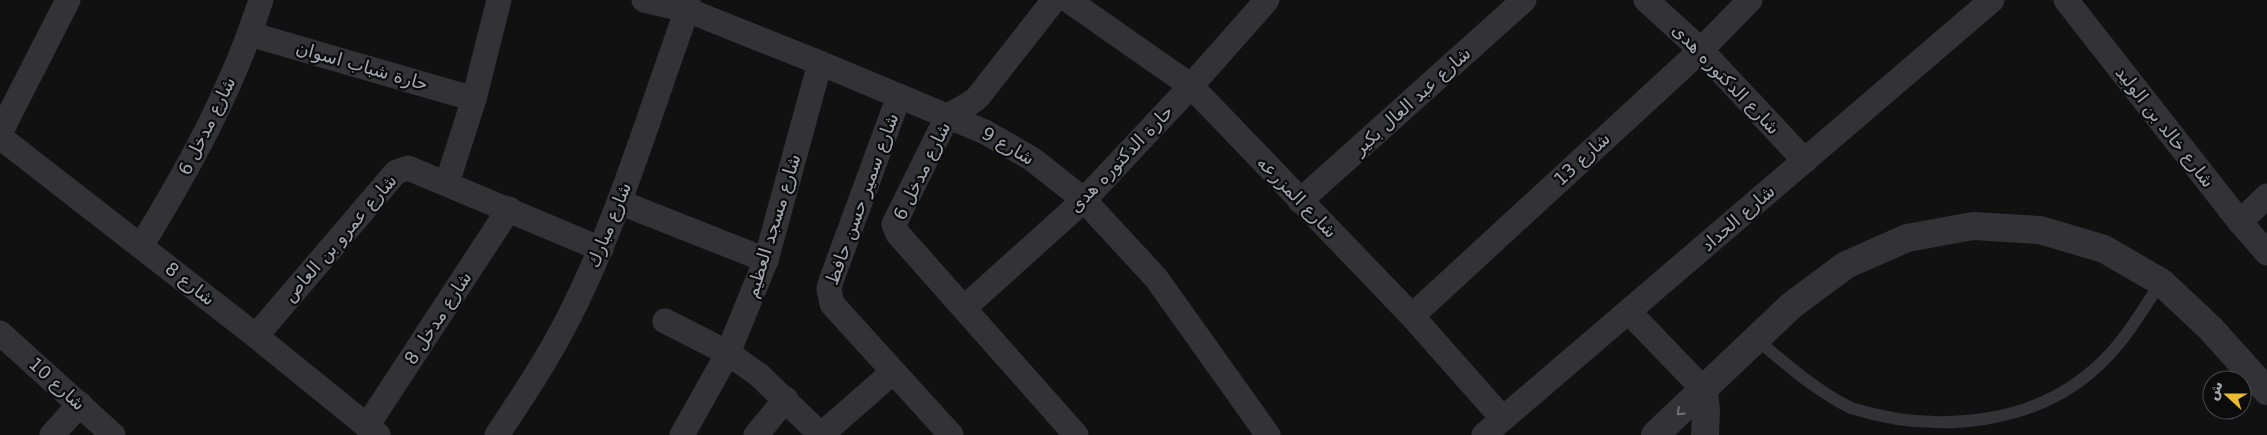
<svg xmlns="http://www.w3.org/2000/svg" width="2267" height="435" font-family="'DejaVu Sans','Noto Naskh Arabic',sans-serif">
	<style>
		.lines { fill: none; stroke-linecap: round; stroke-linejoin: round }
		.service { stroke: #323237; stroke-width: 12 }
		.minor { stroke: #323237; stroke-width: 25 }
		.tertiary { stroke: #323237; stroke-width: 28 }
		.oneway { stroke: #70727b }
		.labels { text-anchor: middle; stroke-width: 4.5; stroke-linejoin: round; paint-order: stroke }
		.street-label { font-size: 18px; fill: #a2a6b2; stroke: #0c0c0d }
	</style>
	<rect width="100%" height="100%" fill="#111112"/>
	<g class="lines">
		<path class="service" d="M1756,339C1786,364 1816,391 1851,408C1937,435 2040,426 2105,359C2127,337 2144,308 2161,282"/>
		<g class="minor">
			<path d="M644,0L687,10L820,63L985,132L1032,159L1084,200L1156,278L1268,435"/>
			<path d="M1054,0L978,97C969,106 958,109 947,117L894,224L898,234L1076,435"/>
			<path d="M1068,0L1191,86L1412,316L1503,419"/>
			<path d="M1646,0L1701,50L1805,161"/>
			<path d="M2066,0L2240,222L2267,253"/>
			<path d="M250,34L474,99"/>
			<path d="M899,96L831,281L829,289L832,304L951,435"/>
			<path d="M0,133L68,0"/>
			<path d="M0,137L256,336L378,435"/>
			<path d="M447,183L474,99L499,0"/>
			<path d="M1300,201L1524,0"/>
			<path d="M619,202L766,260"/>
			<path d="M2240,222L2267,196"/>
			<path d="M141,246C189,168 233,88 261,0"/>
			<path d="M964,308L1084,200L1191,86L1267,0"/>
			<path d="M1629,312L1704,390"/>
			<path d="M1412,316L1701,50L1750,0"/>
			<path d="M665,321L728,353L759,375L821,435"/>
			<path d="M0,333L113,435"/>
			<path d="M256,336L396,172L408,168L601,249"/>
			<path d="M367,426L509,209"/>
			<path d="M52,435L80,404"/>
			<path d="M497,435C523,396 549,357 570,315C619,218 650,112 687,10L688,0"/>
			<path d="M682,435L728,353L766,260L820,63"/>
			<path d="M756,435L786,399"/>
			<path d="M821,435L893,372"/>
			<path d="M1484,435L1992,0"/>
		</g>
		<g class="tertiary">
			<path d="M1704,390L1706,411L1705,435"/>
			<path d="M1655,435L1792,305L1846,265L1907,238L1973,226L2040,230L2104,249L2161,282L2210,328L2267,391"/>
		</g>
	</g>
	<defs><path id="oneway-chevron" d="M-2-3.5L2.5 0L-2 3.5" fill="none" stroke-width="1.6" stroke-linecap="round" stroke-linejoin="round" transform="scale(1.25)"/></defs>
	<use class="oneway" href="#oneway-chevron" transform="translate(1680 412) rotate(137)"/>
	<g class="labels">
		<g class="street-label">
			<text transform="translate(362 66) rotate(16)" y="6">حارة شباب اسوان</text>
			<text transform="translate(1726 79) rotate(46)" y="6">شارع الدكتوره هدى</text>
			<text transform="translate(1412 101) rotate(-42)" y="6">شارع عبد العال بكير</text>
			<text transform="translate(207 126) rotate(-64)" y="6">شارع مدخل 6</text>
			<text transform="translate(2165 127) rotate(52)" y="6">شارع خالد بن الوليد</text>
			<text transform="translate(1008 146) rotate(30)" y="6">شارع 9</text>
			<text transform="translate(1121 159) rotate(-46)" y="6">حارة الدكتوره هدى</text>
			<text transform="translate(1582 159) rotate(-43)" y="6">شارع 13</text>
			<text transform="translate(922 171) rotate(-64)" y="6">شارع مدخل 6</text>
			<text transform="translate(1297 197) rotate(46)" y="6">شارع المزرعه</text>
			<text transform="translate(862 199) rotate(-70)" y="6">شارع سمير حسن حافظ</text>
			<text transform="translate(1738 218) rotate(-41)" y="6">شارع الحداد</text>
			<text transform="translate(609 225) rotate(-68)" y="6">شارع مبارك</text>
			<text transform="translate(773 226) rotate(-73)" y="6">شارع مسجد العظيم</text>
			<text transform="translate(340 238) rotate(-49)" y="6">شارع عمرو بن العاص</text>
			<text transform="translate(190 284) rotate(38)" y="6">شارع 8</text>
			<text transform="translate(438 318) rotate(-57)" y="6">شارع مدخل 8</text>
			<text transform="translate(57 384) rotate(42)" y="6">شارع 10</text>
		</g>
	</g>
	<g transform="translate(2227 395) rotate(291)"><circle r="24" fill="#0c0c0d" stroke="#484a4f"/>
	<path d="M0-4L9 19L0 12L-9 19Z" fill="#ebbb30"/>
	<text y="-8" font-size="14" font-weight="bold" text-anchor="middle" fill="#a2a6b2">ش</text>
	</g>
</svg>
